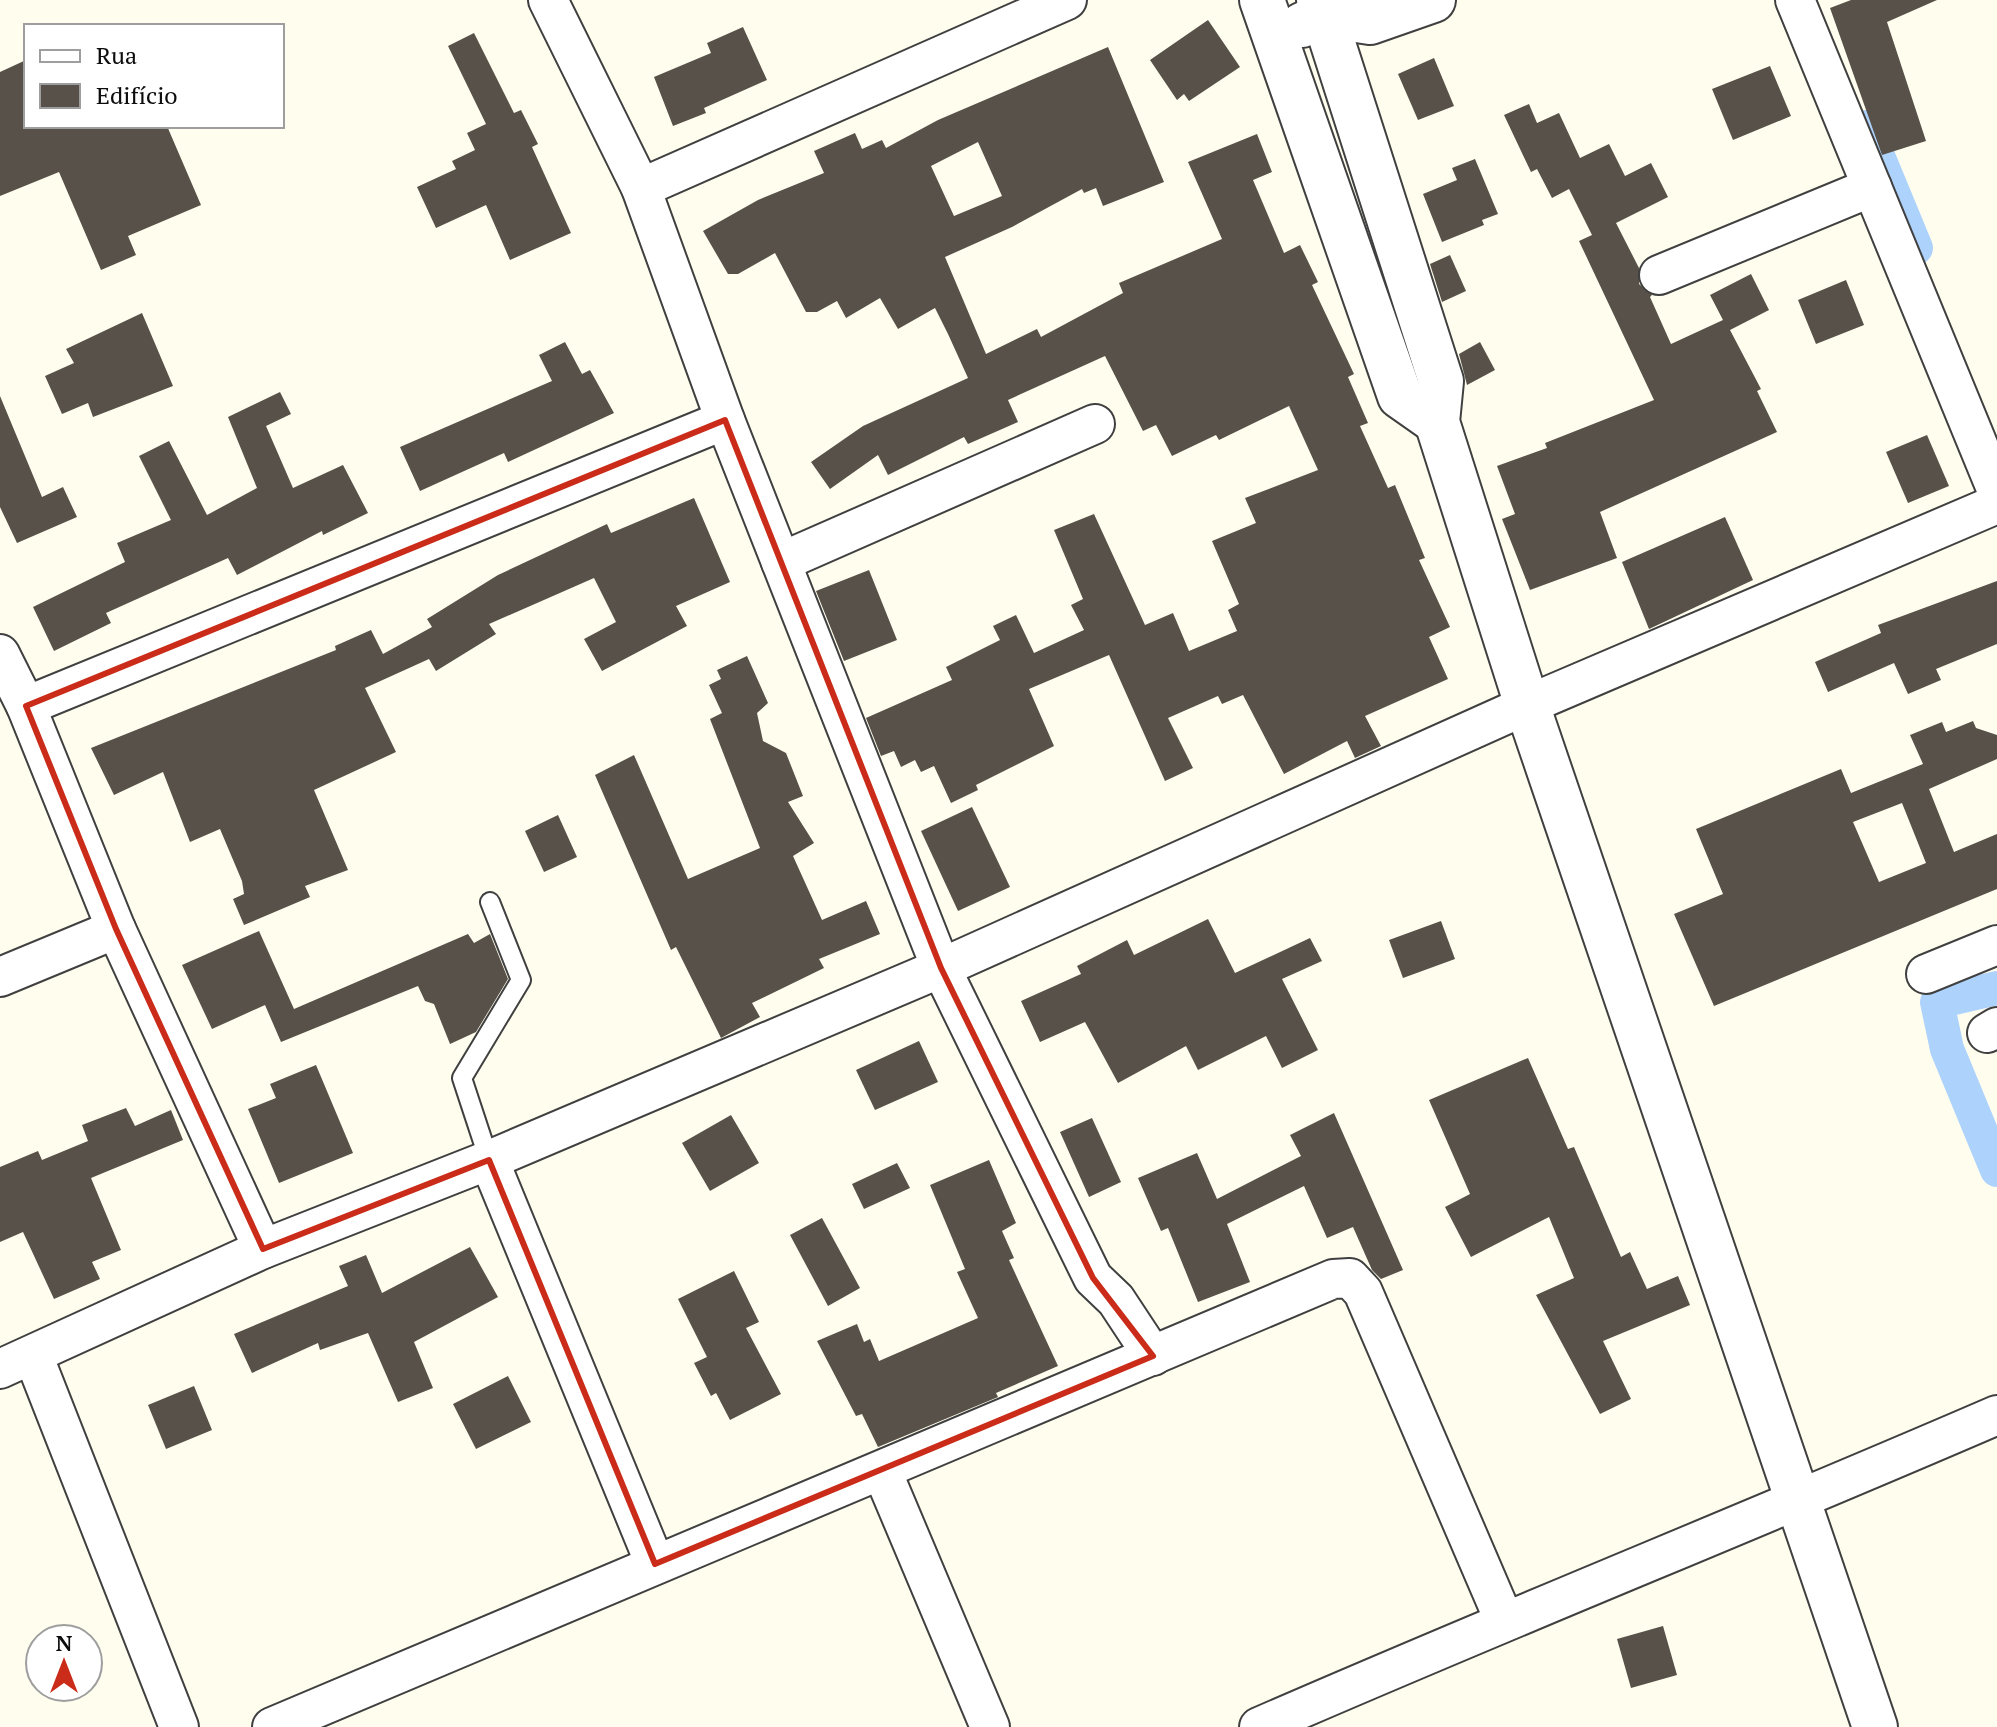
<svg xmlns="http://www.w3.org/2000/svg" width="1997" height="1727" font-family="'PT Serif',serif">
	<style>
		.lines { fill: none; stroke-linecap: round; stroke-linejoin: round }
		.canal { stroke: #add2fc; stroke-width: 34 }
		.building { fill: #575149; fill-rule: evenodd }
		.service-casing { stroke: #404040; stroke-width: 22 }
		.minor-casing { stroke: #404040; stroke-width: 42 }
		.tertiary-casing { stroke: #404040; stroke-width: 48 }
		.service { stroke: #fff; stroke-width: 18 }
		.minor { stroke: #fff; stroke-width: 38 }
		.tertiary { stroke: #fff; stroke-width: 44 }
		.marked { fill: none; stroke: #ca2c19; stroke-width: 6; stroke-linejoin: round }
	</style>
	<rect width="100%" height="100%" fill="#fffeee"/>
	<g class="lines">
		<g class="canal">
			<path d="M1866,127L1916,248"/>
			<path d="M1997,988L1937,1002L1947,1049L1997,1170"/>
		</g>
	</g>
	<g class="building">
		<path d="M1851,0H1937L1887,22L1926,141L1882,155L1830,8Z"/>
		<path d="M1208,20L1240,67L1189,101L1184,94L1177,100L1150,60Z"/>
		<path d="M743,27L767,80L704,108L706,113L673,126L654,77L711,53L707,43Z"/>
		<path d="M474,33L514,113L521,110L538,144L532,147L571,233L510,260L486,205L436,228L417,187L456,169L452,161L475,150L467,133L486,124L448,46Z"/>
		<path d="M1108,47L1164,182L1103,206L1096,188L1084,193L1082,189L1012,227L945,257L986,354L1037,329L1041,337L1123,293L1119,283L1222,239L1188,162L1257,134L1272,172L1253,180L1284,253L1300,245L1318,282L1312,285L1354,374L1348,377L1368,423L1360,426L1388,488L1395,485L1425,558L1419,560L1450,627L1429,637L1448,679L1365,716L1381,746L1355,758L1347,741L1284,774L1243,695L1222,704L1218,696L1168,718L1193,768L1165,781L1109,655L1029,689L1054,746L976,785L978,790L951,803L934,766L921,772L915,760L901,767L894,751L881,756L866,718L952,680L946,667L1000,640L993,626L1016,615L1034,653L1084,630L1071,605L1083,599L1054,530L1094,514L1145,625L1173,613L1189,651L1237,631L1228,610L1239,604L1212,541L1256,523L1245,498L1318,470L1289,406L1219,440L1216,435L1172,456L1156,425L1143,431L1105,356L1008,400L1018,422L968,444L964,437L888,475L878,455L830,489L811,462L863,426L968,378L948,334L935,308L898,329L880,298L846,318L837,301L817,312H806L775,253L738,274H728L703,231L758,200L824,173L814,151L855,133L862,149L882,140L886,148L938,120ZM978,142L1002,196L954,216L931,166Z"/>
		<path d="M1434,58L1454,106L1418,120L1398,74Z"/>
		<path d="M26,60V126H167L201,205L128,236L136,255L101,270L59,172L0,196V72Z"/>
		<path d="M1770,66L1791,116L1733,140L1712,89Z"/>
		<path d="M1529,104L1537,123L1559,113L1580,158L1609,144L1625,176L1651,163L1668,197L1616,223L1639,268V284L1652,295L1650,297L1671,344L1723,320L1710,295L1751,274L1769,310L1730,330L1761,389L1757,391L1777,432L1600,512L1617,558L1530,590L1502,519L1515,514L1497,466L1547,448L1545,443L1654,400L1579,241L1592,235L1569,189L1552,198L1537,169L1531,172L1504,115Z"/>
		<path d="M1475,159L1498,214L1482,220L1484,225L1442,242L1423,194L1457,180L1452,168Z"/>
		<path d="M1450,255L1466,291L1442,302L1430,264Z"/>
		<path d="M1846,280L1864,325L1816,344L1798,300Z"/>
		<path d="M142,313L173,386L93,417L88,403L62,414L45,376L74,363L66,349Z"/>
		<path d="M565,342L582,374L590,370L614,413L508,462L504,453L420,491L400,447L552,381L539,355Z"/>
		<path d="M1480,342L1495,370L1467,385L1459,354Z"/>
		<path d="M280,392L291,414L266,426L293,488L343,465L368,513L323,535L322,531L237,575L228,558L106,613L111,623L54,651L33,607L125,562L117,543L171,520L139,456L169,441L207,515L257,488L228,417Z"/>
		<path d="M0,396L42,497L63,487L77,517L17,543L0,507Z"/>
		<path d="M1927,435L1949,486L1908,503L1886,452Z"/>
		<path d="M694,498L730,582L676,606L687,626L602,671L584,639L616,622L594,578L489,624L496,634L436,671L429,659L365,688L396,752L314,790L348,870L305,886L310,897L244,925L233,899L244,894L242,881L220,829L190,842L163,772L114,795L91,748L336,650L335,646L371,630L383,654L432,627L427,619L498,575L607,524L611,533Z"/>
		<path d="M1725,517L1753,580L1649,629L1622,562Z"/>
		<path d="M869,570L897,640L844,661L816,591Z"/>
		<path d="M1997,581V644L1936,669L1941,680L1908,694L1894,663L1828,692L1815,662L1881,633L1878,625Z"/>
		<path d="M747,656L768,703L757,713L763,741L786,753L803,796L788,802L814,843L793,856L822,920L866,901L880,934L819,959L824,968L752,1003L760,1017L721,1038L676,947L671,950L595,775L634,755L688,879L760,848L710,719L722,713L709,685L721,679L717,670Z"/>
		<path d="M1973,721L1976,728L1997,735V759L1929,789L1954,852L1997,834V889L1714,1006L1674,914L1723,894L1696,829L1841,769L1851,793L1923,764L1910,735L1942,722L1946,732ZM1902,803L1926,863L1879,882L1853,822Z"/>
		<path d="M972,807L1010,887L958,911L921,831Z"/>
		<path d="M558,815L577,857L544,872L525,831Z"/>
		<path d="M1208,919L1235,973L1310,938L1322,961L1282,979L1318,1050L1282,1068L1266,1036L1198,1070L1186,1046L1118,1083L1085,1022L1040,1042L1021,1001L1081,974L1077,966L1127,940L1134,955Z"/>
		<path d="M1441,921L1455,959L1403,978L1389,940Z"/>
		<path d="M259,931L294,1009L468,934L474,943L490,934L508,979L476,1032L450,1044L434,1004L425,1001L418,986L281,1042L265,1005L212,1029L182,965Z"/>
		<path d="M919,1041L938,1082L875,1110L856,1070Z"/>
		<path d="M1528,1058L1568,1149L1574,1147L1621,1257L1630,1252L1647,1289L1678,1276L1690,1305L1603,1341L1631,1399L1600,1414L1536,1295L1574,1278L1549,1217L1471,1257L1445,1207L1470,1194L1429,1100Z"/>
		<path d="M316,1065L353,1153L279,1183L248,1109L276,1098L270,1084Z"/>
		<path d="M126,1108L135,1126L171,1110L183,1140L91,1178L121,1250L92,1262L100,1279L54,1299L23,1232L0,1242V1167L38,1151L42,1160L88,1141L82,1125Z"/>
		<path d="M1334,1113L1403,1270L1381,1279L1372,1270L1353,1227L1327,1238L1304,1186L1227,1224L1250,1282L1198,1302L1168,1228L1161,1231L1138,1178L1197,1153L1217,1199L1301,1156L1290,1135Z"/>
		<path d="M731,1115L759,1163L710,1191L682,1143Z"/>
		<path d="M1092,1118L1121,1182L1089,1197L1060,1132Z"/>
		<path d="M989,1160L1016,1223L1002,1231L1014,1258L1009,1260L1058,1366L996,1393L998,1397L878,1447L862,1414L856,1416L817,1341L857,1324L864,1342L870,1339L879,1361L978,1318L957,1272L965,1269L930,1185Z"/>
		<path d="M897,1163L910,1188L864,1209L852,1184Z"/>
		<path d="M822,1218L860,1288L828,1306L790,1235Z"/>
		<path d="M470,1247L498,1297L414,1342L433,1388L398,1402L368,1333L320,1350L318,1343L252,1373L234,1334L348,1286L339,1266L366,1255L382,1293Z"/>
		<path d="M734,1271L759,1322L746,1328L781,1394L730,1420L716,1393L711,1396L694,1363L707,1357L678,1299Z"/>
		<path d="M508,1376L531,1422L476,1449L453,1404Z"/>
		<path d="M194,1386L212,1430L166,1449L148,1405Z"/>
		<path d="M1663,1626L1677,1675L1631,1688L1617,1639Z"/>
	</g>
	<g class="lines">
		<defs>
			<path id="service" d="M489,1160L462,1078L521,980L490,902"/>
			<g id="minor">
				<path d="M548,0L641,188L725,420L941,968L1093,1278L1116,1300L1153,1356"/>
				<path d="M1795,0L1997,491"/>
				<path d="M641,188L1067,0"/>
				<path d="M1659,275L1872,187"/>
				<path d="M781,562L1095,424"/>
				<path d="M0,654L26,706L116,929L263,1249"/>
				<path d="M26,706L725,420"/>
				<path d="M1926,974L1997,945"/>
				<path d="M0,977L116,929"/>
				<path d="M1987,1033L1997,1027"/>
				<path d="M489,1160L655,1564"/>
				<path d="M33,1355L179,1727"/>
				<path d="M0,1369L263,1249L489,1160L941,968L1527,705L1997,504"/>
				<path d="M882,1471L990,1727"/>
				<path d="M272,1727L1333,1279L1350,1278L1363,1292L1504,1620"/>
				<path d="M1259,1727C1504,1620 1752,1521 1997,1415"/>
			</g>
			<g id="tertiary">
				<path d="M1262,0L1400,396L1437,422"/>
				<path d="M1319,0L1441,381L1437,422L1527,705L1875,1727"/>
				<path d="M1302,25L1324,15L1370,22L1433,0"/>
			</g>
		</defs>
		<use href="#service" class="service-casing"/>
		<use href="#minor" class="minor-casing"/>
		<use href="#tertiary" class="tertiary-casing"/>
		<use href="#service" class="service"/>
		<use href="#minor" class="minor"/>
		<use href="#tertiary" class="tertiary"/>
	</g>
	<path class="marked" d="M725,420L941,968L1093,1278L1153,1356L655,1564L489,1160L263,1249L116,929L26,706Z"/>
	<rect x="24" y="24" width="260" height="104" fill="#ffffff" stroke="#9e9e9e" stroke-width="2"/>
	<rect x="40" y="50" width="40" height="12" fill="#ffffff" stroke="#9e9e9e" stroke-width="2"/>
	<text x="96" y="64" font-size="24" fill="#0d0d0d">Rua</text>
	<rect x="40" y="84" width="40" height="24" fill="#575149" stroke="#9e9e9e" stroke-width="2"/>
	<text x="96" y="104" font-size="24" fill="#0d0d0d">Edifício</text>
	<g transform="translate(64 1663)"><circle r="38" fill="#ffffff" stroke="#9e9e9e" stroke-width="2"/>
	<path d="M0-6L14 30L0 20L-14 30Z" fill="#ca2c19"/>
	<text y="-12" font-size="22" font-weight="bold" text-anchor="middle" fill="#0d0d0d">N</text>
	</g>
</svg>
